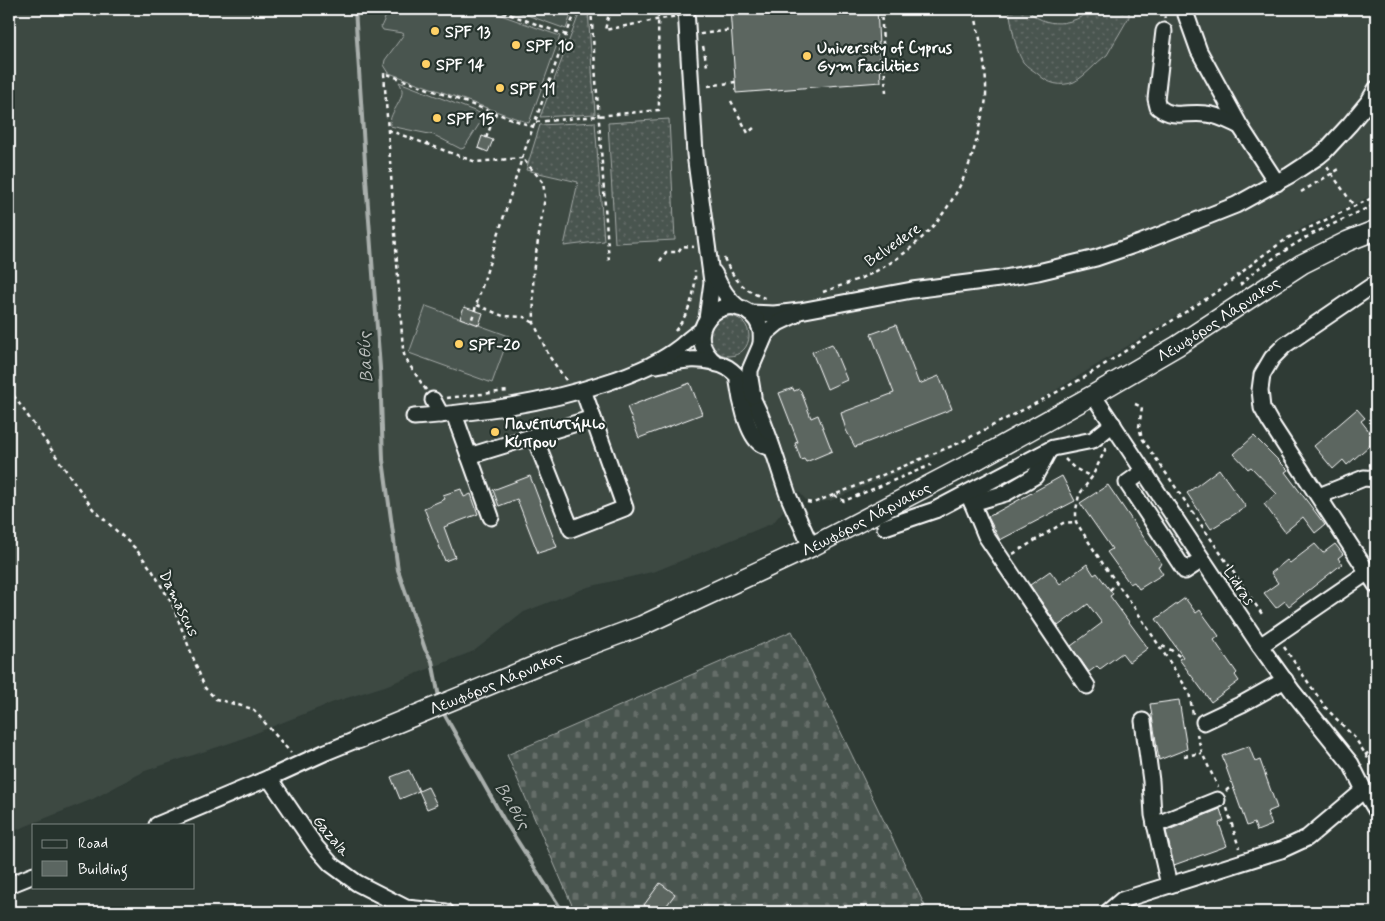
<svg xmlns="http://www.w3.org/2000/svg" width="1385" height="921" font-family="Mynerve,sans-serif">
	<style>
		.built { fill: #3c4842 }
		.grass { fill: url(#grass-dots); stroke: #a4aaa7 }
		.cemetery { fill: url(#cemetery-stones); stroke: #a4aaa7 }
		.garden { fill: #4a544f; stroke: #a4aaa7 }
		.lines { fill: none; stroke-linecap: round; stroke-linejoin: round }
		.stream { stroke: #a9afac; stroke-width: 4 }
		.building { fill: #5b6661; stroke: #fff }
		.minor-casing { stroke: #fff; stroke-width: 19 }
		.major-casing { stroke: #fff; stroke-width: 22 }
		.path { stroke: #fff; stroke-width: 2.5; stroke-dasharray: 4 4; stroke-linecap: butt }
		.minor { stroke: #26332d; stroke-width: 15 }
		.major { stroke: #26332d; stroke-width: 19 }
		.path-bridge { stroke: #fff; stroke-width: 2.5; stroke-dasharray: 4 4; stroke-linecap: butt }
		.poi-dot { fill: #ffd166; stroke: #26332d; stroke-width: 2 }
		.labels { text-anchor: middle; stroke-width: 4.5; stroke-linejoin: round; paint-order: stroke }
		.poi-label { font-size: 16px; font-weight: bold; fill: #fff; stroke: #26332d; text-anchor: start }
		.street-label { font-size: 16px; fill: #fff; stroke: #26332d }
		.water-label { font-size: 18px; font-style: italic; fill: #b8bcba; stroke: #26332d }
	</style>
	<defs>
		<pattern id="grass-dots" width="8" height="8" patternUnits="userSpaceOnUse" patternTransform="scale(1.25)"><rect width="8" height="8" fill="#4a544f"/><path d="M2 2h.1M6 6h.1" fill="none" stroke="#656e69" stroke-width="1.8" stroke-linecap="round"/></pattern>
		<pattern id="cemetery-stones" width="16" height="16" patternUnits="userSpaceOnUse" patternTransform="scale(1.25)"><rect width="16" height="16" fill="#4a544f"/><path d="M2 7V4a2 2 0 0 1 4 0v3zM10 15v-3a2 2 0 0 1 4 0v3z" fill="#656e69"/></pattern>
	</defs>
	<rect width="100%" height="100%" fill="#2f3b35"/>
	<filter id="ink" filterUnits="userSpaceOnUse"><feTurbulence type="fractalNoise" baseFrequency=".02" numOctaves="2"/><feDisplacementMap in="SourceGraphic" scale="10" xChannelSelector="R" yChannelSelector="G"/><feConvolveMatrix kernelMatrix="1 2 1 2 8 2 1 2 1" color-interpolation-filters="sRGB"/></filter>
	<g filter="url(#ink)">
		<path class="built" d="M9,9H1376V193L1349,207L1304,227L1273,249L1238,276L1181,313L1030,406L931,458L830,501L817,502L806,500L799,492L783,497V511L773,523L656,571L588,587L524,612L474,651L385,686L334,702L236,741L145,771L93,799L9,833Z"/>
		<g class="grass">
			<path d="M581,9H588L595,114L540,117Z"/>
			<path d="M1009,9H1027C1044,29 1074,26 1092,9H1129V17L1107,55C1095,63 1087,75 1074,82C1061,87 1048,84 1038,74C1033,70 1027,67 1023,62C1014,47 1012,25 1009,9Z"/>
			<path d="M669,119L675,240L615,243L608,123Z"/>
			<path d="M595,122L604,241L564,246L578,182L526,170L540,125Z"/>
			<circle cx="729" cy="336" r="20"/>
		</g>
		<path class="cemetery" d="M792,631L925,906L915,912H575L507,755Z"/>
		<g class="garden">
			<path d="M389,9H484L560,36L529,123L389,73L384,65L385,60L404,34L402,33L383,30L381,27Z"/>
			<path d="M510,9H573L566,29Z"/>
			<path d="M399,82L485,115L464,148L461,149L434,135L390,126C388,110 410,98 399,82Z"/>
			<path d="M426,306L509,336L492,383L409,353Z"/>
		</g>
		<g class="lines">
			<g class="stream">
				<path d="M355,9L367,193L380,368L383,460L398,570L425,649L432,661L439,697"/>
				<path d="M443,712L504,820L563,912"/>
			</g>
		</g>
		<g class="building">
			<path d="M730,9H877L881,82L736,93Z"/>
			<path d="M482,136L493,140L488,152L478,148Z"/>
			<path d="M464,307L483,313L479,325L460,318Z"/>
			<path d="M896,325L919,384L939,376L952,409L855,447L846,430L841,413L894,393L871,334Z"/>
			<path d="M832,344L847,380L827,389L812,352Z"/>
			<path d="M690,383L702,414L639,438L627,407Z"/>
			<path d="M793,388L794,391L799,389L801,391L811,418L818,415L832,451L806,462L804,459L801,460L795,443L798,442L779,393Z"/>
			<path d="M1357,409L1365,418L1361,421L1376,440L1347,465L1343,460L1333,469L1314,446Z"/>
			<path d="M1254,436L1288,470L1285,472L1325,525L1315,533L1303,517L1285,532L1264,504L1277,494L1251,467L1248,469L1234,454Z"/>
			<path d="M1219,469L1246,507L1211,529L1187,493Z"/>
			<path d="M530,476L557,547L538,553L517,499L499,506L493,490Z"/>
			<path d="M1062,476L1075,501L1000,540L988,517Z"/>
			<path d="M1108,485L1162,564L1158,566L1163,574L1139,589L1134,582L1130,584L1107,552L1112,549L1080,503Z"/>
			<path d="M461,489L464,497L471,494L478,514L444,527L455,557L445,561L424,508L445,499L443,495Z"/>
			<path d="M1315,544L1323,553L1335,544L1343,554L1338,558L1342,564L1289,606L1285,601L1276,608L1264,593L1278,583L1271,573L1287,560L1290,563Z"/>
			<path d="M1087,564L1094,575L1097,573L1113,594L1110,596L1148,648L1129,662L1122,653L1100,669L1097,666L1089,672L1071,646L1102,623L1088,604L1058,626L1030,585L1050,571L1060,584Z"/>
			<path d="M1185,598L1196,613L1200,610L1219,636L1214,640L1237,673L1235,675L1239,681L1211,702L1179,659L1183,657L1156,619Z"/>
			<path d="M1179,700L1187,749L1159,760L1150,704Z"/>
			<path d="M1249,746L1255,762L1260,760L1277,808L1267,812L1272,825L1257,831L1254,823L1247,826L1222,756Z"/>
			<path d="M409,770L419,791L400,799L391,777Z"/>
			<path d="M428,787L437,805L427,809L419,791Z"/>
			<path d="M1220,809L1224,821L1219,823L1227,846L1174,865L1166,831Z"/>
			<path d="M660,883L675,894L662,912H654L644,905Z"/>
		</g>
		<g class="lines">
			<defs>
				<g id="minor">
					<path d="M686,9L695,154L712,282L707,319"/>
					<path d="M1184,9L1199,51L1240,126L1277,183"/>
					<path d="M1164,31L1156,99L1158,107C1175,120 1187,111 1206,114C1218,115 1229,121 1240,126"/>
					<path d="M714,273C720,287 727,299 739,308"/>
					<path d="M1376,283L1285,345L1272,358L1262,375L1260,390L1262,408L1270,422L1376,585"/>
					<path d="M749,313L774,314L800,311L912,290L999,279L1038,272L1096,258L1140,243L1236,205L1290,175L1319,156L1325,151L1350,124L1369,101L1376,89"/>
					<path d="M717,364C678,335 720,287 752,315C761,323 762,332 761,344"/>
					<path d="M657,365C680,360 706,355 728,368C758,387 776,462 788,495C795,512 804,530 811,547"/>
					<path d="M738,382C740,397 747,435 761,444C764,446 769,447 772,448"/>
					<path d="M1093,395L1260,646L1293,692L1351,764L1364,790L1376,810"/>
					<path d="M753,396L750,378V370L766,333L778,323L795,315"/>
					<path d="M433,400L441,415"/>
					<path d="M454,414L491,517"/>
					<path d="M414,417C481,412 541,404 605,383C621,378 636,372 651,365C661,360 671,354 680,347C687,341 693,335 701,331"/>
					<path d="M534,436L571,529L625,508L583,390"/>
					<path d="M469,456L593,418"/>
					<path d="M1144,471L1127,483L1185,571L1202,560"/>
					<path d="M968,493L986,536L1087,686"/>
					<path d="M1319,496L1364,478L1376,479"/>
					<path d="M972,503L1006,493L1035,476L1048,452"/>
					<path d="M885,527L935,510L1053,448L1093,440L1113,424"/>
					<path d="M1260,646L1368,572"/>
					<path d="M1143,721L1151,781L1153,815L1169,885"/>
					<path d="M1204,722L1242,704L1285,680"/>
					<path d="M269,778L316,847L331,864L357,883L406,908L446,912"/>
					<path d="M157,825L269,778L326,752L358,739"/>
					<path d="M1155,825L1217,800"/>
					<path d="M9,885L34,875"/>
					<path d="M1108,912L1122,900L1281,850L1307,838L1364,790"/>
				</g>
				<g id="major">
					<path id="s1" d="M358,739L547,661L641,626L811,547L962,468L1093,395L1177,346L1302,264L1348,241L1376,230"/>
				</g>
			</defs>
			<use href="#minor" class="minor-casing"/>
			<use href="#major" class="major-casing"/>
			<g class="path">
				<path d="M495,9L566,35"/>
				<path d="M591,9L609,262"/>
				<path d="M881,9L886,93"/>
				<path d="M1161,9L1165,18"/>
				<path d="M701,33V34L732,30"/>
				<path d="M703,46L707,66"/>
				<path d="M708,86L736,82"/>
				<path d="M731,101L748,133L755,127"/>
				<path d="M536,122L659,110L658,9"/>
				<path d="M388,130L476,162L522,158L471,322"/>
				<path d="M486,138L496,113"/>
				<path d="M1327,167L1354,206"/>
				<path d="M1301,192L1341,168"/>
				<path d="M724,258C734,280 744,291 767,299"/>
				<path d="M660,261L666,252H678L682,246L694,247"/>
				<path d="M1240,285L1256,270L1292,246L1312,234L1376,204"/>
				<path d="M823,292C837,287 852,282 866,276C927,248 967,194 979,128C981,117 986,107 986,95C987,67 979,36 974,9"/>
				<path d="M477,305L503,316L524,317L534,323"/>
				<path d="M675,331C689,313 696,294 695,271"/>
				<path d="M566,380L549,356L534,323L533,272L545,197L543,182L522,158L566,35L577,9"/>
				<path d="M9,389L93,509L135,548L152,570L172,604L205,688L216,699L253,709L291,753"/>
				<path d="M426,390L405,358L403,350L384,73L534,127"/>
				<path d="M447,398L508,391"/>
				<path d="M1135,404L1142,407L1139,427L1142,438L1264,617"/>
				<path d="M1106,448L1092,477L1079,495L1076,510V522L1103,564L1134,607L1189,692L1193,714"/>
				<path d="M1065,459L1074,468L1092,477"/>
				<path d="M1370,466L1376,454"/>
				<path d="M834,495L844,501L931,465"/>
				<path d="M807,502L813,503L854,487L959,443L1044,399L1085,377L1221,289L1262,256L1288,238L1376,196"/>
				<path d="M1013,554L1063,523L1076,522"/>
				<path d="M1110,590L1117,583"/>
				<path d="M1162,646L1171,650L1182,658"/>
				<path d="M1284,647L1325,707L1355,738L1376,771"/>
				<path d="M1197,734L1202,753L1218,787"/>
				<path d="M1365,755L1376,747"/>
				<path d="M1184,756L1202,753"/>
				<path d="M1226,791L1228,789L1233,787"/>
				<path d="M1227,808L1239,848"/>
			</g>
			<use href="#minor" class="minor"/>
			<use href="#major" class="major"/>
			<path class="path-bridge" d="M610,9L605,30L712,9"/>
		</g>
	</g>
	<g class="poi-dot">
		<circle cx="435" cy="31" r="5"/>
		<circle cx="516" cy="45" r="5"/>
		<circle cx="807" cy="56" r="5"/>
		<circle cx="426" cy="64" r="5"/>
		<circle cx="500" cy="88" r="5"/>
		<circle cx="437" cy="118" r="5"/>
		<circle cx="459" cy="344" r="5"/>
		<circle cx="495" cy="432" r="5"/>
	</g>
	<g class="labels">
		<g class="poi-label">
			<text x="445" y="37">SPF 13</text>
			<text x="526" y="51">SPF 10</text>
			<text x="817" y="53">University of Cyprus<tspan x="817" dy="18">Gym Facilities</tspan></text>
			<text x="436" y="70">SPF 14</text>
			<text x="510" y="94">SPF 11</text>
			<text x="447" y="124">SPF 15</text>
			<text x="469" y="350">SPF-20</text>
			<text x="505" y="429">Πανεπιστήμιο<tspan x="505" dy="18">Κύπρου</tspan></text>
		</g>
		<g class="street-label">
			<text transform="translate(892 244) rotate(-35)" y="6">Belvedere</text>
			<text dy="6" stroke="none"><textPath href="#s1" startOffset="959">Λεωφόρος Λάρνακος</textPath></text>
			<text dy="6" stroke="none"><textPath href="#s1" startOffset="554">Λεωφόρος Λάρνακος</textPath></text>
			<text transform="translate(1240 585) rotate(56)" y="6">Lidras</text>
			<text transform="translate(180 603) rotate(64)" y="6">Damascus</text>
			<text dy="6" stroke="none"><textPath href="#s1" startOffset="149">Λεωφόρος Λάρνακος</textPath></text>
			<text transform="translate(332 835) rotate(50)" y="6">Gazala</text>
		</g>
		<g class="water-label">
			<text transform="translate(365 357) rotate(-93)" y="6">Βαθύς</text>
			<text transform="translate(513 806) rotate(59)" y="6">Βαθύς</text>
		</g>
	</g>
	<rect width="1385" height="921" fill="none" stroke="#26332d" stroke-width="30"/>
	<rect x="15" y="15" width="1355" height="891" fill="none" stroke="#fff" stroke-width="2" filter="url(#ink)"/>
	<rect x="32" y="824" width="162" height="65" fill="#26332d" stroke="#7d8581"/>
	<rect x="42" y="840" width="25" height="8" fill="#26332d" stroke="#7d8581"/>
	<text x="78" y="848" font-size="15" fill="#ffffff">Road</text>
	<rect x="42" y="861" width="25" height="15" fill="#5b6661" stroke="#7d8581"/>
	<text x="78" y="874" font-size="15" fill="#ffffff">Building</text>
</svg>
